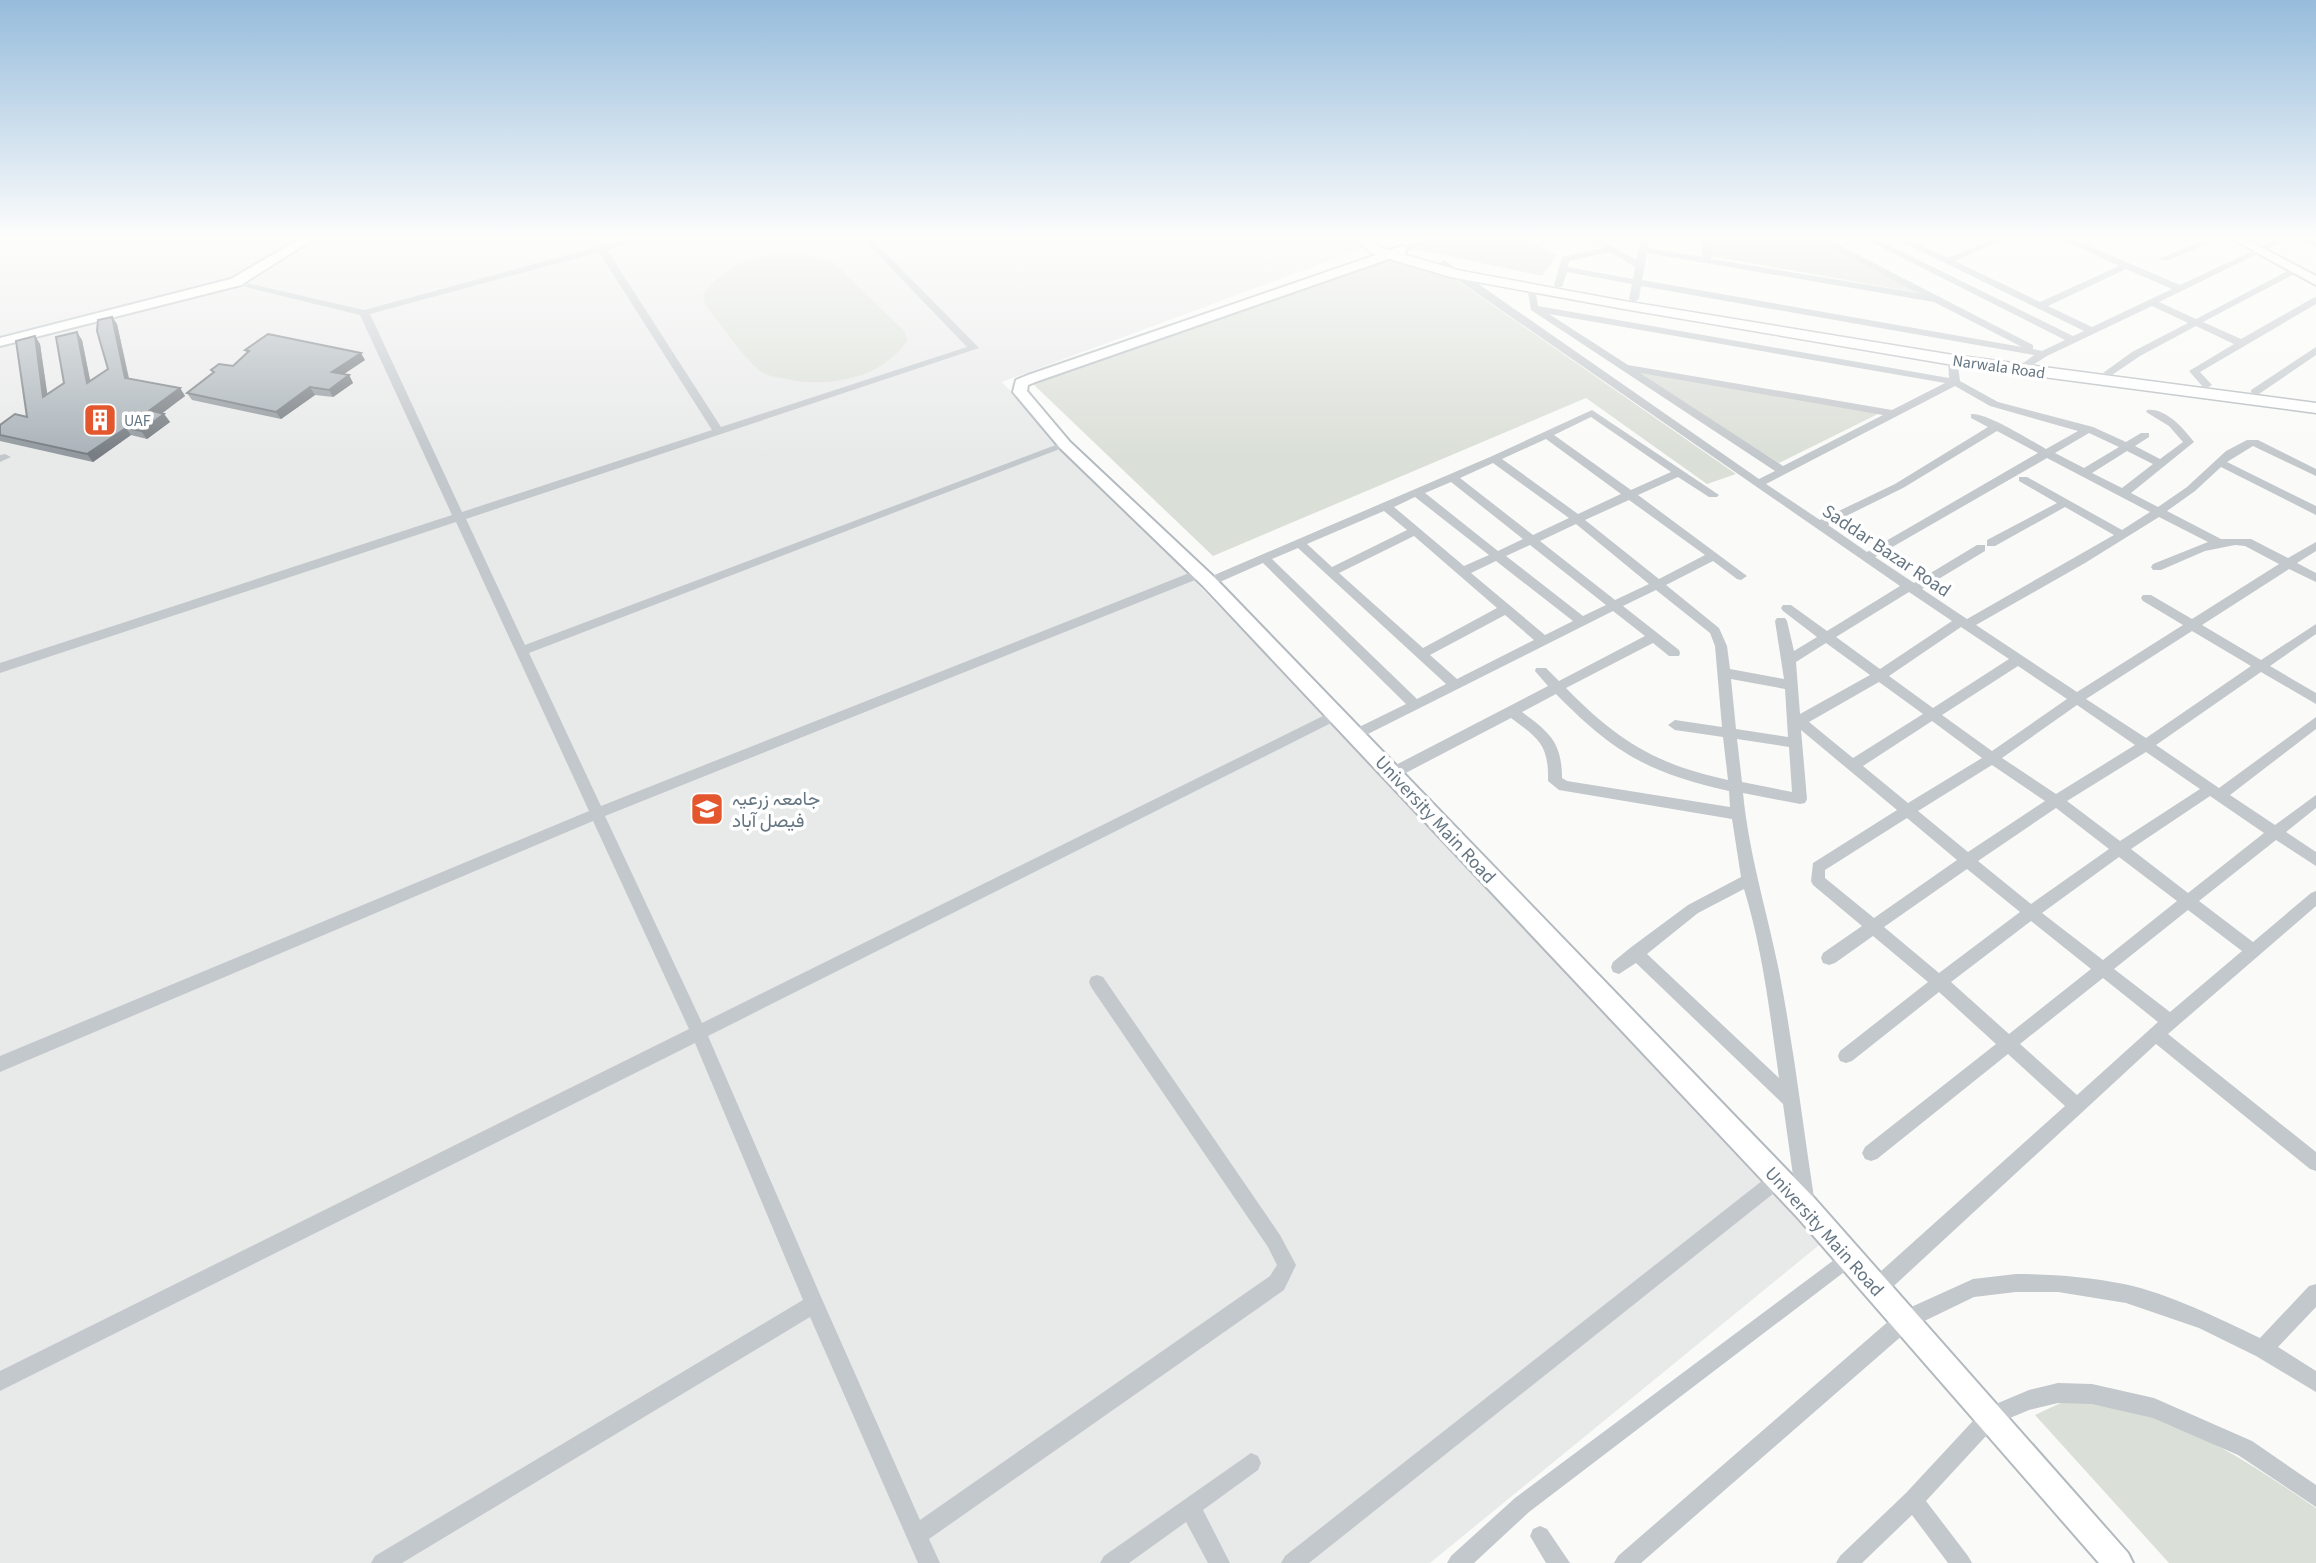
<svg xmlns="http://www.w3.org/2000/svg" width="2316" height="1563" font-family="'Source Sans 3',Vazirmatn,sans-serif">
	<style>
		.built { fill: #e8e9e9 }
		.green { fill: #dadfd7 }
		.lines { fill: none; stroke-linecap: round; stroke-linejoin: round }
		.secondary-casing { stroke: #b3babf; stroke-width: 4 }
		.primary-casing { stroke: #b5babe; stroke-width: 3 }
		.street { fill: #c3c8cc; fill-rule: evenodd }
		.secondary { fill: #fff; fill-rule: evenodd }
		.primary { fill: #fff; fill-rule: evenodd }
		.wall { fill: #929a9f }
		.shaded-wall { fill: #777d82 }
		.building { fill: #aab3b9; stroke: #777d82; stroke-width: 2 }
		.labels { text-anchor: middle; stroke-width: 7; stroke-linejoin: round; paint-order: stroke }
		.far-street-label { font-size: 16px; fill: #657683; stroke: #fff }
		.far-poi-label { font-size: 16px; fill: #657683; stroke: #fff; text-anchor: start }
		.street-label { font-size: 19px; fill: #657683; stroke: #fff }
		.poi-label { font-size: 19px; fill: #657683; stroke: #fff; text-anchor: start }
	</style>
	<rect width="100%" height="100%" fill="#fafaf8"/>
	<path class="built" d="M0,238H1348L1364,248L1002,382L1829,1237L1430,1563H0Z"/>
	<g class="green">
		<path d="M1447,238H1522L1557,255L1542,276L1416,249Z"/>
		<path d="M1717,238H1814L1918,289L1914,292L1710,256L1713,239Z"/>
		<path d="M773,255L810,256L835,264L905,332L907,341C882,378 832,387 791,380C781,378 768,377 760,371C739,353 722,325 705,304L703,295C718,272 746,259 773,255Z"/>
		<path d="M1376,257L1448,274L1736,474L1707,484L1586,398L1213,556L1032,383Z"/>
		<path d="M1623,365L1884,411L1779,463Z"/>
		<path d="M2067,1400C2081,1401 2096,1401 2110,1404C2186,1420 2253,1465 2316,1508V1563H2169L2035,1415Z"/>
	</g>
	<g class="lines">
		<defs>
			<g id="secondary">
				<path d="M301,238H315L241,285L0,346V338L231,279Z"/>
				<path d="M2230,238H2244L2316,276V285Z"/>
				<path d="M1402,246L1406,247V253L1038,381L1028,385L1027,391L1070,442L1215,578L1816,1200L2128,1553L2133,1563H2099L1798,1218L1203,586L1060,448L1013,392L1016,380L1028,375Z"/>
			</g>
			<path id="primary" d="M1352,238H1367L1383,248L1457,270L1624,301L1953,355L2316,403V413L1953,365L1624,309L1450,277L1373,254Z"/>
		</defs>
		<use href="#secondary" class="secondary-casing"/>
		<use href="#primary" class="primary-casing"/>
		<g class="street">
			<path d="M579,238H589L603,245L631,238H644L643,240L607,250L721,427L967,347L862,238H871L979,348L466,519L525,645L1061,443H1069L1070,445L529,653L601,806L1197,570H1205L1207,573L1205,576L605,816L702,1023L1331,712H1341L1343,715L1341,718L708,1036L821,1297L920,1520L1270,1276L1277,1265L1268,1247L1091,987L1089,982L1091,977L1097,975L1103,977L1280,1235L1296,1265L1284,1290L929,1539L940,1563H918L810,1317L402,1563H371L375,1556L803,1300L695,1043L0,1391V1371L689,1029L593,821L0,1072V1056L589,811L456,522L0,673V663L452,515L360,315L233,284V280L364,310L594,248ZM599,252L712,430L462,512L370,314Z"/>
			<path d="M1429,238H1442L1405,252L1397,250Z"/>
			<path d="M1589,238H1599L1636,260L1641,238H1650L1648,248L1702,257L1703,238H1712L1711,259L1918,293L1814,238H1825L2033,345V349L2042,351L2065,340L1863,238H1874L2073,336L2084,331L1894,238H1905L1948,258L1996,238H2007L1955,261L2040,302L2119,266L2059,238H2070L2180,285L2280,238H2290L2159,302L2196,319L2295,267L2300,270L2298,272L2203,322L2241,339L2313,298L2316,297V304L2200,372L2212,385L2207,388L2203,387L2189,371L2234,344L2196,326L2140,356L2112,375L2103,373L2132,352L2188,323L2152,306L2047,356L2022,372L2017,369L2018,367L2034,355L1641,286L1639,299L1634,302L1629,299L1632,284L1567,272L1562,287H1556L1554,285L1562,257L1604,248ZM1610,252L1635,267L1633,279L1568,267L1569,261ZM1647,253L1934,302L2022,347L1642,280ZM2126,269L2172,289L2092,327L2048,306Z"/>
			<path d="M2209,238H2221L2167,261L2159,259Z"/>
			<path d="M2294,238H2306L2316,242V248Z"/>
			<path d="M1444,260L1759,479L1775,471L1531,310L1527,286L1535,288L1538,306L1949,378L1948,360L1957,358L1960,381L1998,402L2093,427L2126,442L2141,433H2149V437L2135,446L2160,459L2183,442L2169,426L2146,412L2147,410C2166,408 2183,428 2194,442L2131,493L2158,507L2187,487L2226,451L2247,440H2258L2316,469V476L2253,446L2227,462L2316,506V515L2221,467L2195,491L2167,511L2221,539H2251L2288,558L2316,542V551L2297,563L2316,573V582L2289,569L2202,625L2261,660L2316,624V634L2270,666L2316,693V704L2261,672L2156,745L2219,788L2316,717V729L2230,795L2275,825L2316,795V808L2286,832L2316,852V866L2276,840L2199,901L2253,942L2311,893L2316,891V906L2168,1034L2316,1152V1171L2310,1169L2156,1044L1884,1295L1877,1297L1870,1295L1868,1288L1870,1281L2065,1106L2008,1054L1877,1159L1871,1161L1865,1159L1862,1153L1865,1147L1996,1044L1939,992L1852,1061L1846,1063L1840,1061L1838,1056L1840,1051L1928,982L1873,936L1835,963L1829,965L1823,963L1821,958L1823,953L1862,926L1813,885L1811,881L1813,863L1897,810L1801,730L1807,799L1805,803L1800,804L1743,793C1749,855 1767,911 1779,971C1794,1048 1803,1127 1815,1204L1812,1210L1806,1213L1800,1210L1797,1204L1783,1104L1636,963L1619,974L1613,972L1611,967L1613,962L1630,948L1688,905L1741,877L1732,819L1559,790L1548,781C1549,744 1538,738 1511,718L1398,777H1388L1386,773L1388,769L1548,686L1535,671L1536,668H1546L1559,681L1645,636L1613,611L1356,740L1351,739L1349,735L1351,731L1406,704L1263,563L1213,585L1209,586L1203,582L1205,579L1490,457L1592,410L1719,495L1717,497H1709L1678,477L1638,495L1747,576L1741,580L1737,579L1713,561L1666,585L1719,628L1727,646L1730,669L1784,679L1775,621L1777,618H1785L1787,621L1794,651L1817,637L1783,611L1781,608L1783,605H1791L1827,631L1900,586L1452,276L1439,263ZM1549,314L1945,383L1892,410L1628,365ZM1640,373L1883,415L1783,466ZM1955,386L1990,406L2078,431L2046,449C2030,440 1986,412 1971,414V418L1988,427L1895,484L1820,520L1766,484ZM1591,417L1671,472L1631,490L1554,435ZM1997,431L2038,453L1867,552L1828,525L1903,488ZM2089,433L2119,447L2084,468L2055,453ZM1546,439L1621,494L1578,514L1502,459ZM2127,451L2153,464L2122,488L2092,473ZM2047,458L2150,512L2122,530L2027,477H2019V481L2057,503L1987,540V546H1995L2065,507L2114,535L1967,619L1922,589L1985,551V545H1977L1914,583L1875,557ZM1493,463L1569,518L1533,535L1460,478ZM1451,482L1523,539L1498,551L1425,493ZM1415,497L1489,555L1464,566L1394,507ZM1629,500L1705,555L1659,579L1585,520ZM1384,511L1407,530L1332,567L1307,544ZM2159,517L2208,542L2153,564L2151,567L2153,570H2161L2205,551L2235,545L2245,546L2279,564L2192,619L2151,595H2143L2141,598L2143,601L2183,625L2077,692L1976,625L2085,563ZM1576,524L1649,584L1615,600L1540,541ZM1414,536L1497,608L1423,648L1339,573ZM1530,545L1606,605L1583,616L1506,556ZM1298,548L1446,684L1417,699L1272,559ZM1496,561L1573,621L1545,635L1471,573ZM1656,590L1710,633L1715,646L1722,727L1675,720L1668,725L1675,730L1723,737L1728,780C1655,764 1618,741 1566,688L1653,643L1669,656H1679L1680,653L1679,650L1623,606ZM1909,592L1952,621L1880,669L1836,637ZM1505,615L1534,640L1457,679L1430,655ZM1961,627L2009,659L1933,708L1889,676ZM2192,631L2251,666L2146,738L2086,699ZM1826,643L1870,675L1800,714L1796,662ZM2018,666L2067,699L1992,751L1942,715ZM1731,679L1785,689L1788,737L1736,729ZM1879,682L1923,714L1853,758L1809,722ZM1556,694C1613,752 1648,773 1729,791L1730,807L1567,781L1562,778C1562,742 1549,732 1522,712ZM2077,705L2135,745L2056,794L2002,758ZM1932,721L1982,758L1908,803L1863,766ZM1737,739L1789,747L1792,792L1742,782ZM2146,752L2200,789L2120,841L2067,801ZM1992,765L2045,801L1968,852L1918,811ZM2210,796L2264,833L2188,893L2131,849ZM2056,808L2109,849L2031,904L1978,861ZM1907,818L1957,860L1874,918L1825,878V870ZM2119,857L2177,901L2103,960L2042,913ZM1967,869L2020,912L1939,973L1884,927ZM1744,889C1763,951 1770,1015 1779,1078L1647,954L1698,913ZM2188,910L2242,951L2170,1012L2114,969ZM2031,921L2091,969L2009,1034L1951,982ZM2103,978L2158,1022L2077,1095L2020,1044Z"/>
			<path d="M2316,347V355L2259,394H2251V390Z"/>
			<path d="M5,454L11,457L0,462V455Z"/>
			<path d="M1778,1170L1784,1173L1787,1179L1784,1185L1309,1563H1281L1285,1556L1772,1173Z"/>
			<path d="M1850,1248L1856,1251L1859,1257L1856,1263L1529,1512L1474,1563H1447L1451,1556L1515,1498Z"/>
			<path d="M2016,1274C2053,1274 2088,1277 2124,1284C2170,1294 2218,1318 2260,1338L2309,1286L2316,1284V1307L2278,1347L2316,1371V1392L2256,1356L2199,1328L2126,1303L2058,1292H2016L1974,1297L1912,1327L1641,1563H1614L1618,1556L1898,1313L1973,1279Z"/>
			<path d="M2058,1383L2092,1384L2154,1398L2252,1441L2316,1485V1507L2238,1455L2153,1418L2092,1404L2058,1403L2029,1410L1998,1423L1926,1501L1968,1556L1972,1563H1948L1912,1515L1862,1563H1836L1840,1556L1906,1493L1984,1409L2029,1390Z"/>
			<path d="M1251,1453L1258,1456L1261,1463L1258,1470L1203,1510L1230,1563H1208L1186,1522L1129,1563H1100L1104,1556Z"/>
			<path d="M1540,1526L1547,1529L1570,1563H1546L1530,1536L1533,1529Z"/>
		</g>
		<use href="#secondary" class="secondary"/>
		<use href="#primary" class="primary"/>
	</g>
	<g class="wall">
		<path d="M112,317L117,324L129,378L180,388L185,396L161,413L164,414L170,422L147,439L131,435L93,462L0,441V425L27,417L35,336L40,344L47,395L64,383L82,340L90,380L108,369Z"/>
		<path d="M245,350L365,360L344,374L349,375L353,383L333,397L315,395L281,419L192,400L187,393L213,373L211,370L233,366L247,353Z"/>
	</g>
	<g class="shaded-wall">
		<path d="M112,317L117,324L130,385L125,378Z"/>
		<path d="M77,332L82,340L92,390L87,383Z"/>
		<path d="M35,336L40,344L49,405L43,397Z"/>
		<path d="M361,353L365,360L336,379L332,372Z"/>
		<path d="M349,375L353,383L333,397L329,390Z"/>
		<path d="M310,387L315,395L281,419L276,412Z"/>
		<path d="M180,388L185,396L156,418L150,410Z"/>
		<path d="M164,414L170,422L147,439L141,431Z"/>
		<path d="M126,428L131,435L93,462L87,454Z"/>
	</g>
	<g class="building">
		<path d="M112,317L125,378L180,388L150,410L164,414L141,431L126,428L87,454L0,435V425L15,414L27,417L16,341L35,336L43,397L64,383L56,337L77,332L87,383L108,369L97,331L98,320Z"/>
		<path d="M268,334L361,353L332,372L349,375L329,390L310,387L276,412L187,393L214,372L211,370L219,364L233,366L249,351L245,350Z"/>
	</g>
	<linearGradient id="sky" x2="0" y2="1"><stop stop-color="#96bcdc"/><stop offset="0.52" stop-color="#fdfdfc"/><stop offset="1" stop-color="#fdfdfc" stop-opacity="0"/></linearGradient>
	<rect width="2316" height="456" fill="url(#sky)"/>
	<defs>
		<symbol id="building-square" viewBox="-11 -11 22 22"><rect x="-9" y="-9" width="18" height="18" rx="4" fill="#e4572e" stroke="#fff"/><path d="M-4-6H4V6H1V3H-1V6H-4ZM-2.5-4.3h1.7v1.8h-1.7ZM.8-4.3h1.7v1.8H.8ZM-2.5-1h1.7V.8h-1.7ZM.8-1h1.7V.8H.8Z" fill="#fff"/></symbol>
		<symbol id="university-square" viewBox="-11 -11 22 22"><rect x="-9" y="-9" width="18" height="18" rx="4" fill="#e4572e" stroke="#fff"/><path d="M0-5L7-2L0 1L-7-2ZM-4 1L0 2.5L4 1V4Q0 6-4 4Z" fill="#fff"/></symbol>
	</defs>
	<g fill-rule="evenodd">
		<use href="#building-square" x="81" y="401" width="38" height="38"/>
		<use href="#university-square" x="688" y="790" width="38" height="38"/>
	</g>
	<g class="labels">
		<g class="far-street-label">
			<text transform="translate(1999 366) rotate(8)" y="6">Narwala Road</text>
		</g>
		<g class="far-poi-label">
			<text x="124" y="426">UAF</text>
		</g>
		<g class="street-label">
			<text transform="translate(1887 550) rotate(34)" y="7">Saddar Bazar Road</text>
			<text transform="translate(1436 819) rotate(47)" y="7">University Main Road</text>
			<text transform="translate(1825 1231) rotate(48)" y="7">University Main Road</text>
		</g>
		<g class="poi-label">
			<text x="732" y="805">جامعہ زرعیہ<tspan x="732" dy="22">فیصل آباد</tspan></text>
		</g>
	</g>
</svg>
